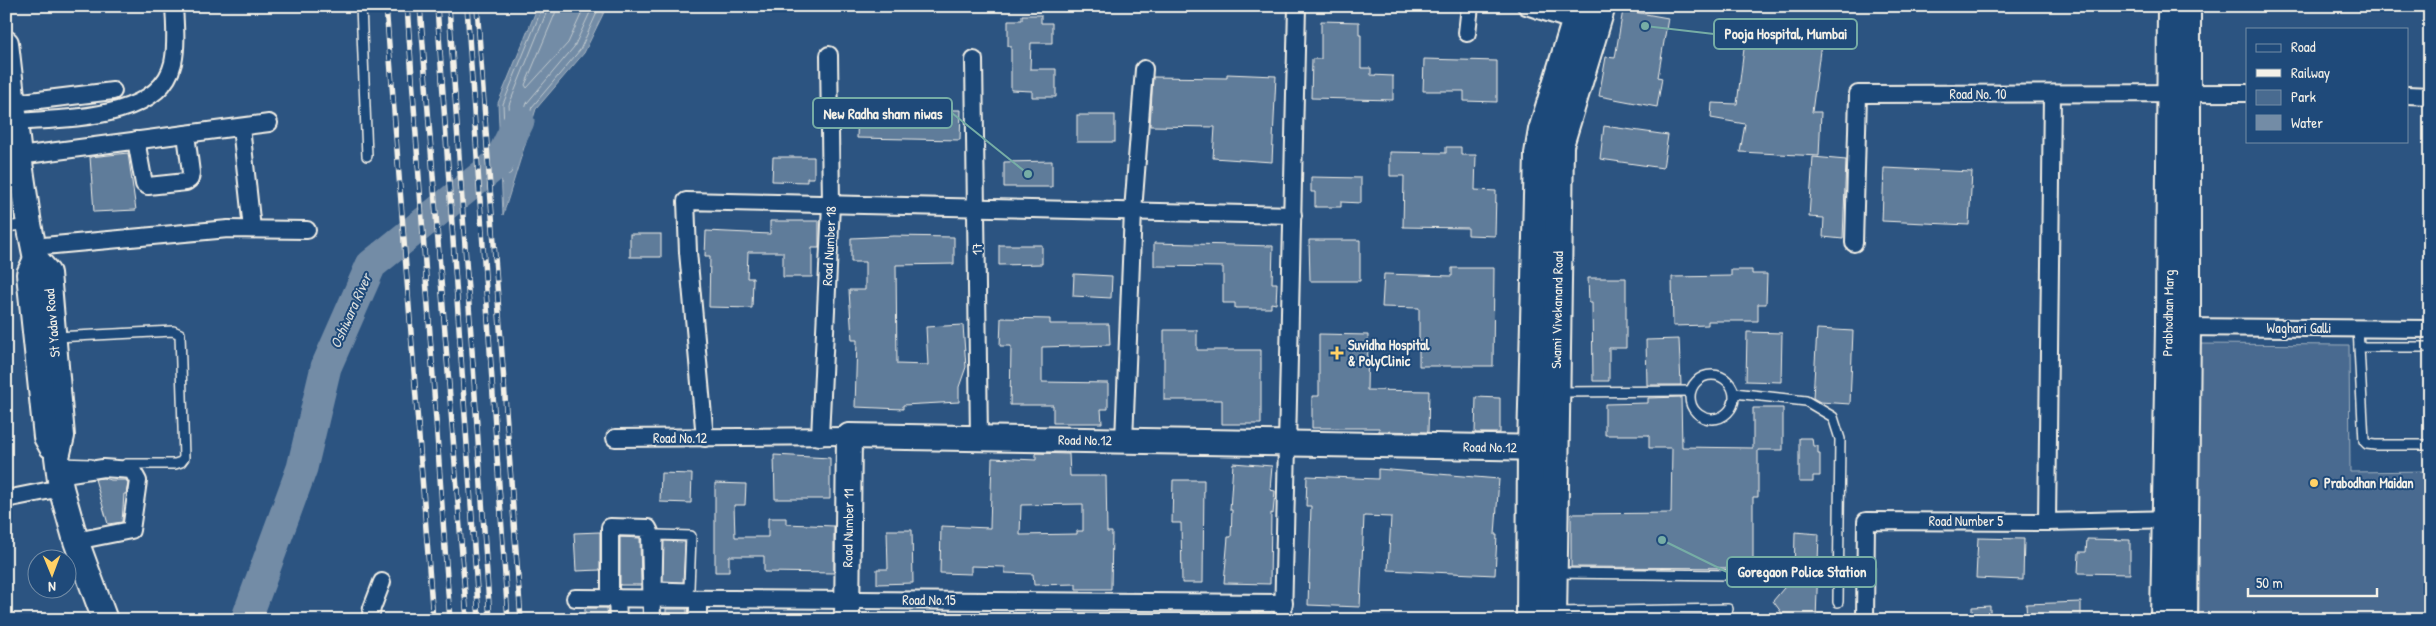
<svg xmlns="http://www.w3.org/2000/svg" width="2436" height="626" font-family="'Patrick Hand',sans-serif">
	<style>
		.green { fill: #496b90; stroke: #9eaebc }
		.water { fill: #738ca6; stroke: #a7b4c0 }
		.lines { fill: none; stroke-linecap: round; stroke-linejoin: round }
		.shore { stroke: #c0c9ce; stroke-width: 1 }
		.river { stroke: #738ca6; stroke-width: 31 }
		.building { fill: #5e7b9a; stroke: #f4f1e8; fill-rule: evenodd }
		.lane-casing { stroke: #f4f1e8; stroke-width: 12 }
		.street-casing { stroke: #f4f1e8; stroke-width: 20 }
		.secondary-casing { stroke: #f4f1e8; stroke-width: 28 }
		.primary-casing { stroke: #f4f1e8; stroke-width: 30 }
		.lane { stroke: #1f4a7a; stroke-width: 9 }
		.street { stroke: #1f4a7a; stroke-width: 16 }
		.secondary { stroke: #1f4a7a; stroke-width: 24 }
		.primary { stroke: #1f4a7a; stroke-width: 26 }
		.rail-casing { stroke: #f4f1e8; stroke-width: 5.5 }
		.rail { stroke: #1f4a7a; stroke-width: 4; stroke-dasharray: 11; stroke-linecap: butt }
		.poi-dot { fill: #ffd166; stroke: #1f4a7a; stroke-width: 2 }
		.labels { text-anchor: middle; stroke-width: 4; stroke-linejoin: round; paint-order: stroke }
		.street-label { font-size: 14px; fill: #f4f1e8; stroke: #1f4a7a }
		.poi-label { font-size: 14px; font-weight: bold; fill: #f4f1e8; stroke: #1f4a7a; text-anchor: start }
		.water-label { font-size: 15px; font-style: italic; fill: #dadddb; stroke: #1f4a7a }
		.leader { fill: none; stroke: #76ada5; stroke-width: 2 }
		.callout-dot { fill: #76ada5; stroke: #1f4a7a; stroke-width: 2 }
		.callout { fill: #1f4a7a; stroke: #76ada5; stroke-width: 2 }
		.callout-label { font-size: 15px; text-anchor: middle; font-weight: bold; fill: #f4f1e8 }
	</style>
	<rect width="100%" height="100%" fill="#2c5481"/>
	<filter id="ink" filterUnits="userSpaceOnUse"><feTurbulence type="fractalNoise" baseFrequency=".02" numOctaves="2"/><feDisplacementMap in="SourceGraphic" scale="10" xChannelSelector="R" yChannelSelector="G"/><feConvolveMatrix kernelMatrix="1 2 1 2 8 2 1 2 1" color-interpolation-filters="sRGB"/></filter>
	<g filter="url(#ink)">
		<path class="green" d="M2198,344L2349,345L2350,472L2430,471V620H2199Z"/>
		<path class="water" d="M538,6H607L584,53L536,109L503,215L498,103Z"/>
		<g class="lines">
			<g class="shore">
				<path d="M543,6L503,104L506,173L508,175L511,173L532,107L580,50L600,6"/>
				<path d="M549,6L509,105L512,140L515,138L527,103L574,47L593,6"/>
				<path d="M556,6L555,14L525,85L527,88L568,43L585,6"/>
			</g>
			<path class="river" d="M246,620L302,468L326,367L371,265L499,162L519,121"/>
		</g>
		<g class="building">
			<path d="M1623,10L1668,18L1658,77L1662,78L1657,107L1599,96L1606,57L1615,58Z"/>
			<path d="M1022,15H1041V23H1052V43H1031L1030,69H1056V97H1032V91L1011,90V46H1008V20H1022Z"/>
			<path d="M1321,21L1359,22V35H1361V68H1371V75L1393,76V100L1311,98L1312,59H1321Z"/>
			<path d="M1761,30L1798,35L1797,40L1821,43L1812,112H1821L1819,156L1740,152L1745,124L1711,118L1712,103L1737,104L1746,33L1760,35Z"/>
			<path d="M1424,59L1497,61V102L1464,101V91H1423Z"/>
			<path d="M1227,74L1276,76L1272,162L1213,158L1215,127L1150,126L1153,77L1227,78Z"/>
			<path d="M858,109L961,110L960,140L857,138Z"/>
			<rect x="1077" y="115" width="38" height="27"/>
			<path d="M1604,126L1668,135L1663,168L1600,159Z"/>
			<path d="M1446,147H1461V155H1476L1475,190L1496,191L1495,236L1468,235V228L1403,227L1404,176H1390V152L1446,153Z"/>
			<path d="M128,153L136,210L94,212L90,157Z"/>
			<path d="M773,157H814V178H807V182L772,181Z"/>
			<path d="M1813,157L1846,160L1843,239L1823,237L1824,218L1809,217Z"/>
			<path d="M1052,161V187H1004V162Z"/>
			<path d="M1884,168L1972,172L1969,225L1882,221Z"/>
			<path d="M1311,177L1361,178V203L1341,202V207H1315V192H1311Z"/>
			<path d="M770,221H819V248H812V277H783V252H748L747,278H753L752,308L709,307L710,256H705L706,231L770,234Z"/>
			<rect x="630" y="234" width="31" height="23"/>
			<path d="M894,236L954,237V264L896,265L897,364L928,365L926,327L963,325L966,367L959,387V402L903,405V409L855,407L857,340H852L849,290H865V262H851V238Z"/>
			<path d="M1309,240H1360V281H1310Z"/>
			<path d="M1154,243L1273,246L1272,283H1277L1276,304L1271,303V308H1235V303H1223V267L1154,266Z"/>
			<path d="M999,245H1042V264L999,265Z"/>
			<path d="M1452,268H1494L1493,366H1419V308L1382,307L1384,274L1452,276Z"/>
			<path d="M1731,270H1752V274H1767L1766,304H1758V321H1708V325L1673,326L1672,277L1731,276Z"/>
			<path d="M1074,274L1112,276L1111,298L1073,296Z"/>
			<path d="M1588,278H1626V348H1609V381H1593L1592,303H1589Z"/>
			<path d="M1001,318L1050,319V324H1109L1110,345L1042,347V382L1108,383V409H1101L1102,423H1053V405H1010L1011,346H1000Z"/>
			<path d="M1817,329L1853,331L1850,404L1820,402L1813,398Z"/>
			<path d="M1164,330H1197V350H1261V424H1222V400H1164Z"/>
			<path d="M1747,332L1782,333L1781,382L1746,381Z"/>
			<path d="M1319,334L1368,335L1367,390L1429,391L1428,432L1379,431V428H1312V396H1319Z"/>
			<path d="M1679,339L1681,385H1647L1646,340Z"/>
			<path d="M1476,397L1500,398V433H1475Z"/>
			<path d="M1681,397L1682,447L1753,448V408H1783V450H1758V497H1753V568L1571,567V514L1671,513L1672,448H1649V435H1605V404L1648,403V398Z"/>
			<path d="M1799,438H1812L1813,446H1818V454H1820V476H1813V482H1799Z"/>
			<path d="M1036,453L1069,454L1070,476H1106L1107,532H1112L1111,589H1076V584L1034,585L1033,574L1005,573V567L971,566V574L940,573L941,526L990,528L992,458L1036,460ZM1083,504V531H1077V534L1020,535L1021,505Z"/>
			<path d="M774,455L830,458V499H775Z"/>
			<path d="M1233,463L1272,466L1270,490L1275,491L1273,514L1271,513L1270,584L1224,583L1228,537H1231L1232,510H1230Z"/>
			<path d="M1378,469L1499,479L1495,535H1497L1495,575L1388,570L1391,517L1364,516L1360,607L1308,605L1311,506H1306L1307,476L1378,479Z"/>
			<path d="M661,473L692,474L691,503L660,502Z"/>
			<path d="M103,478L111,480H126L128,483L126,494H124L122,522L108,524L95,479Z"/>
			<path d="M1173,480H1204L1203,583H1182L1181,523H1172Z"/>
			<path d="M715,483L746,484L745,505H734L735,537H768V518H786V524L834,526V573L764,572V556H729V572H715Z"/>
			<path d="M887,530H912L913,583L877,584V569H888Z"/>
			<path d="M600,532V570L576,571L574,533Z"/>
			<path d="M1795,532L1819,534L1816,620H1787L1773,601L1794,576Z"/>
			<path d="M620,537L640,538L641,585H620Z"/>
			<path d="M1978,538L2024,539L2023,580L1976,578Z"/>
			<path d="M2087,539L2130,540V574L2078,573L2079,552H2086Z"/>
			<path d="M664,541L685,542L683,582L663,581Z"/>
			<path d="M2081,602V620H2027L2026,604Z"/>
			<path d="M1990,606V620H1972V607Z"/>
			<path d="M585,608H607L608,620H585Z"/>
			<rect x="666" y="609" width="21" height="11"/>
		</g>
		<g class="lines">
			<defs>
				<g id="lane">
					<path d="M361,6L367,156"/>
					<path d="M6,190L23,189"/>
					<path d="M6,227L29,224"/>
					<path d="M2358,328L2364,441L2367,444L2375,445H2430"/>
					<path d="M56,337L173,331L180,334L184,458L181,462L175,464H126"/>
					<path d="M2359,347H2430"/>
					<circle cx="1712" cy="397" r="22"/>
					<path d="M1559,392L1690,391"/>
					<path d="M1734,393L1806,401L1833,417L1840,439L1838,602"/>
					<path d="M59,463L91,464"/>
					<path d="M658,535L691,536L689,588L657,587Z"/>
					<path d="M1555,573L1733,575"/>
					<path d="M1556,612L1728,609"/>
				</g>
				<g id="street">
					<path d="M1526,6L1575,22"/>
					<path d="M1467,33L1470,6"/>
					<path d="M974,60L979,438"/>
					<path d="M2407,95L2430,96"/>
					<path d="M6,104L113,91"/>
					<path d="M15,122C61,118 160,121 173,63C177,45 175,25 174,6"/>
					<path d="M241,127L252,229"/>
					<path d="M136,140L144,184L148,186L186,182L190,179L191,173L186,134"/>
					<path d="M19,156L269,123"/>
					<path d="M1854,243L1858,94L2247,93"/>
					<path d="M33,247L228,229L307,230"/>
					<path d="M2178,327L2430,329"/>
					<path d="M820,437L831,204L829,55"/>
					<path d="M615,438L849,436"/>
					<path d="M705,438L688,252L686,201L1293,215"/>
					<path d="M1124,441L1133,211L1144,69"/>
					<path d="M58,475L103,468L132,470L138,481L131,530L76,541"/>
					<path d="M6,499L61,488"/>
					<path d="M2047,522L2052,94"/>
					<path d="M575,598L1284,603"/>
					<path d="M610,598V527L648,528L650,532L652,620"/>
					<path d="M617,598L618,620"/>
					<path d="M698,599V620"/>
					<path d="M370,620L372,608L382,582"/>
					<path d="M1283,620L1297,6"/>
					<path d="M1865,620L1866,521L2047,522L2175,519"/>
				</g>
				<g id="secondary">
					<path d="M6,43L19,156L29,224L36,259L48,273L62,436L57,457L61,488L76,541L105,620"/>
					<path d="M36,259L29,274L46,437L51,446"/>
					<path d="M847,620L849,436L1551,448"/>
					<path d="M2163,620L2168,327L2170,6"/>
					<path d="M2185,620L2188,327V6"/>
				</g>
				<g id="primary">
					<path d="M1530,620L1531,447L1538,154L1542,130L1580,6"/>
					<path d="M1553,620L1560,145L1602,6"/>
				</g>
			</defs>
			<use href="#lane" class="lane-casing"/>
			<use href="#street" class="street-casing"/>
			<use href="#secondary" class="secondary-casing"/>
			<use href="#primary" class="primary-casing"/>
			<use href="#lane" class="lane"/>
			<use href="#street" class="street"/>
			<use href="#secondary" class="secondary"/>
			<use href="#primary" class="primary"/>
			<defs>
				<g id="rail">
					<path d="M386,6L433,620"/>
					<path d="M407,6L450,620"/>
					<path d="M420,6L467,620"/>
					<path d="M437,6L479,620"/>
					<path d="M449,6L490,620"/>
					<path d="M467,6L508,620"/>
					<path d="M477,6L521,620"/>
				</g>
			</defs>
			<use href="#rail" class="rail-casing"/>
			<use href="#rail" class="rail"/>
		</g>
	</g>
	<g class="poi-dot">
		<path d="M1334.5 345.5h5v5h5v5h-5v5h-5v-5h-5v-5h5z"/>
		<circle cx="2314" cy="483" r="5"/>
	</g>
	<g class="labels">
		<g class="street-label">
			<text x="1978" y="99">Road No. 10</text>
			<text transform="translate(829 246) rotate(-87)" y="5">Road Number 18</text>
			<text transform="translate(977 249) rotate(-91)" y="5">17</text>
			<text transform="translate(1557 310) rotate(-89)" y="5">Swami Vivekanand Road</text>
			<text transform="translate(2168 313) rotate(-89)" y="5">Prabhodhan Marg</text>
			<text transform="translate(52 323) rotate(-95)" y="5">St Yadav Road</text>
			<text x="2299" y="333">Waghari Galli</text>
			<text x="680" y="443">Road No.12</text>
			<text transform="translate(1085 440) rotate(1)" y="5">Road No.12</text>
			<text transform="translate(1490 447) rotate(1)" y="5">Road No.12</text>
			<text x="1966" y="526">Road Number 5</text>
			<text transform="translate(848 528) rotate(-89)" y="5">Road Number 11</text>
			<text x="929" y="605">Road No.15</text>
		</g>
		<g class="poi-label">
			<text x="1348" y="350">Suvidha Hospital<tspan x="1348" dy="16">&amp; PolyClinic</tspan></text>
			<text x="2324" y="488">Prabodhan Maidan</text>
		</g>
		<g class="water-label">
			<text transform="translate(351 311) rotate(-66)" y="5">Oshiwara River</text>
		</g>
	</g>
	<path class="leader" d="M1645 26L1714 34M1028 174L952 113M1662 540L1727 572"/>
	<g class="callout-dot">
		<circle cx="1645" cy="26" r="5"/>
		<circle cx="1028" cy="174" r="5"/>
		<circle cx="1662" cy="540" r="5"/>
	</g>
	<g class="callout">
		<rect x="1714" y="19" width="143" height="30" rx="5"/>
		<rect x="813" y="98" width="139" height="30" rx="5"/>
		<rect x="1727" y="557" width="149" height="30" rx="5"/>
	</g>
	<g class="callout-label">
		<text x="1786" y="39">Pooja Hospital, Mumbai</text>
		<text x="883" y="119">New Radha sham niwas</text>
		<text x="1802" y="577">Goregaon Police Station</text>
	</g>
	<rect width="2436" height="626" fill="none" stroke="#1f4a7a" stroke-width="25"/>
	<rect x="12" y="12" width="2411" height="601" fill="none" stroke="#f4f1e8" stroke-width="2" filter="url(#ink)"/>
	<rect x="2246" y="28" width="162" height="115" fill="#1f4a7a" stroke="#748da6"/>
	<rect x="2256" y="44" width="25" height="8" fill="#1f4a7a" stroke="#748da6"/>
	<text x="2291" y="52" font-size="15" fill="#f4f1e8">Road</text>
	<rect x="2256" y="69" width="25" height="8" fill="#f4f1e8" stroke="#748da6"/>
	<text x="2291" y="78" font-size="15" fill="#f4f1e8">Railway</text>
	<rect x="2256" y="90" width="25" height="15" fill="#496b90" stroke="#748da6"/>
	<text x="2291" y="102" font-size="15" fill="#f4f1e8">Park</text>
	<rect x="2256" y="115" width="25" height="15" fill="#738ca6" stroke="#748da6"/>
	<text x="2291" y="128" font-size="15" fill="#f4f1e8">Water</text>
	<g transform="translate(52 574) rotate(179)"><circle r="24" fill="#1f4a7a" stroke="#748da6"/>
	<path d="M0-4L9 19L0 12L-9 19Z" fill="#ffd166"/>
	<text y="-8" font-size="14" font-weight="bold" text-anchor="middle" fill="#f4f1e8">N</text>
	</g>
	<path d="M2248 588v8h129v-8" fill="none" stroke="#f4f1e8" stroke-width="2.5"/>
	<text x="2256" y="588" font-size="15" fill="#f4f1e8" stroke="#1f4a7a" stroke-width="4" paint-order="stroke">50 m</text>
</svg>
